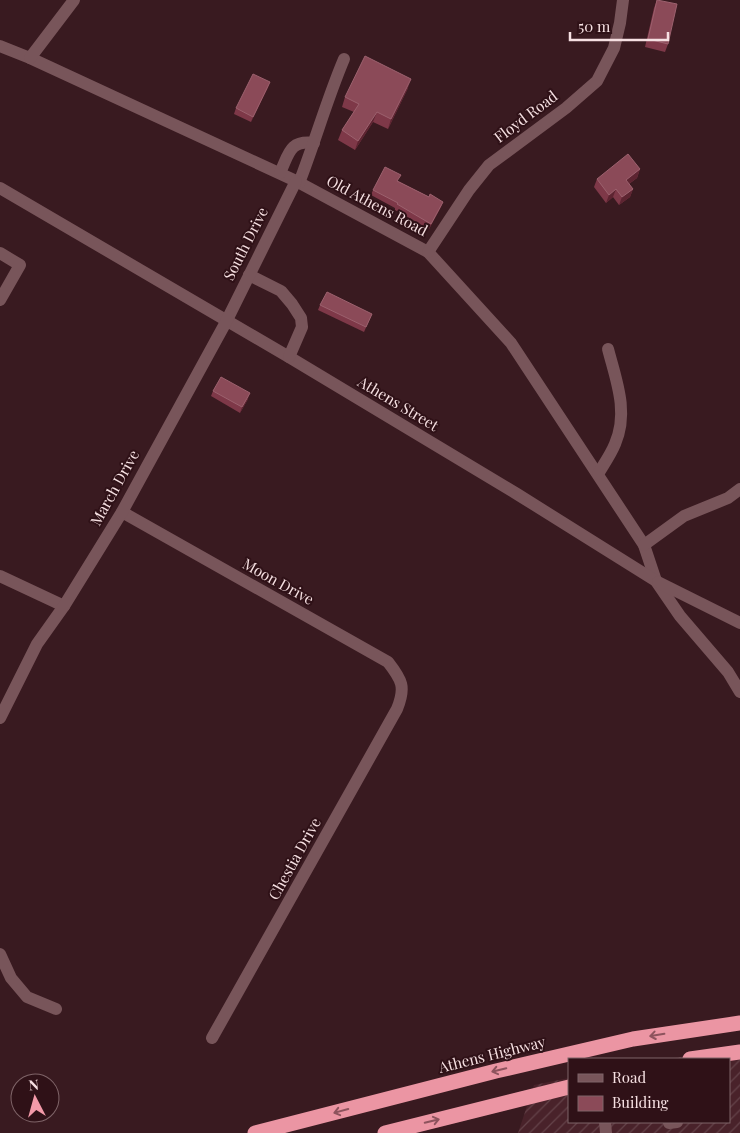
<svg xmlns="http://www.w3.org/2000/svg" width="740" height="1133" font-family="'Playfair Display',serif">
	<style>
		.industrial { fill: url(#industrial-furrows) }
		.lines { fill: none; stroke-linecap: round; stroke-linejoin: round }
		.minor { stroke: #78555a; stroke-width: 12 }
		.highway { stroke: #eb95a3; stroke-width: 15 }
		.wall { fill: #7e3848 }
		.shaded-wall { fill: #5d2431 }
		.building { fill: #8b4a58; stroke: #9c616e }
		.oneway { stroke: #8d535d }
		.labels { text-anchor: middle; stroke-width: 4; stroke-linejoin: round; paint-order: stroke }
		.street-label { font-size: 15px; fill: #f6e0e2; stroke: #2f1117 }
	</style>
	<defs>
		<pattern id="industrial-furrows" width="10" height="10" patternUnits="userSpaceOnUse" patternTransform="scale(1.25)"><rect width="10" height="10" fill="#49222a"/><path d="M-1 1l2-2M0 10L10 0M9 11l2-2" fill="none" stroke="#644249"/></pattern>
	</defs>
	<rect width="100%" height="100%" fill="#391a20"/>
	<path class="industrial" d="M734,1047H740V1133H518L534,1085L569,1078V1122H729V1059H670Z"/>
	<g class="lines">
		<g class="minor">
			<path d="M0,46L30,58L296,181L428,252L511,343L644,545L656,581"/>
			<path d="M30,58L74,0"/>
			<path d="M280,173C289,154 289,140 314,143"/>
			<path d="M299,183C315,142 327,99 344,59"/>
			<path d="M0,188L289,357L517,494L656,581L680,616L728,672L740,692"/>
			<path d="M428,252L469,190L489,165L566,108L597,81L614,48L620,23L623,0"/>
			<path d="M0,253L20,265L0,300"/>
			<path d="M249,275L281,291L292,304L301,318L302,327L289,357"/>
			<path d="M598,474C604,464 611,454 615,444C629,412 616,380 608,349"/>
			<path d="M122,512L388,662C402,680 406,687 397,709L212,1038"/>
			<path d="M644,545L684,516L728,498L740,489"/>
			<path d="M0,576L64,606"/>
			<path d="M658,582L740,623"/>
			<path d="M0,718L37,644L64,606L122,512L226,322L296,181"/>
			<path d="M0,954L11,978L27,997L56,1009"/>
			<path d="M605,1122L606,1133"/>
			<path d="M669,1122V1123L677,1122"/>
		</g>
		<g class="highway">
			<path d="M690,1059L740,1052"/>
			<path d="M255,1133L496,1071L633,1039L740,1023"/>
			<path d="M385,1133L569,1087"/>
		</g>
	</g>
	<g class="wall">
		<path d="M657,0L668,44L665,52L645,47L654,8Z"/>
		<path d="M270,82L251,122L234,114L236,108Z"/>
		<path d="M408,88L388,129L373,122L355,150L338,140L342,130L354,112L342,107L345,97Z"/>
		<path d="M640,169L637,178L629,184L633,189L630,197L619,205L613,197L606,203L594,187L597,179Z"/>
		<path d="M398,181L429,197L443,202L441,207L429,229L395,210V208L371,195L373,190Z"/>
		<path d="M320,305L372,314L364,332L318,310Z"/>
		<path d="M213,391L248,399L240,413L211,396Z"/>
	</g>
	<g class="shaded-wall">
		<path d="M411,79L408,88L388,129L391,119Z"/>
		<path d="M270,82L268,88L251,122L253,117Z"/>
		<path d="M377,112L373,122L355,150L358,141Z"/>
		<path d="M640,169L637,178L623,188L626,180Z"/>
		<path d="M616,189L613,197L606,203L609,195Z"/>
		<path d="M633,189L630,197L619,205L622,197Z"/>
		<path d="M443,202L441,207L429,229L431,224Z"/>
		<path d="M250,393L248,399L240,413L242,407Z"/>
	</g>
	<g class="building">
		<path d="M657,0L677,4L668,44L648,39Z"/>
		<path d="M365,56L411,79L391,119L377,112L358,141L342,130L359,104L345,97Z"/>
		<path d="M253,74L270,82L253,117L236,108Z"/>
		<path d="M628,154L640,169L626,180L633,189L622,197L616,189L609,195L597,179Z"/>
		<path d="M385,167L401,175L397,181L429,197L430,194L443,202L431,224L397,204L398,203L373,190Z"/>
		<path d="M327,292L372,314L366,327L320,305Z"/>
		<path d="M221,377L250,393L242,407L213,391Z"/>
	</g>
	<defs><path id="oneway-shaft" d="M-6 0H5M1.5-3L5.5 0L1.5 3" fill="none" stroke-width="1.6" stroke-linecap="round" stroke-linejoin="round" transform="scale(1.25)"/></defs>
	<g class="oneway">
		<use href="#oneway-shaft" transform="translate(657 1035) rotate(171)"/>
		<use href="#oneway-shaft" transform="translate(499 1070) rotate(166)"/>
		<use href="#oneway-shaft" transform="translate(341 1111) rotate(165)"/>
		<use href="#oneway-shaft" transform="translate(432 1121) rotate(-14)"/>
	</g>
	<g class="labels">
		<g class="street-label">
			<text transform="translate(526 117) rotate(-37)" y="5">Floyd Road</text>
			<text transform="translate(377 206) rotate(28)" y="5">Old Athens Road</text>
			<text transform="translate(246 244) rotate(-63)" y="5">South Drive</text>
			<text transform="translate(398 404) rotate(31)" y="5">Athens Street</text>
			<text transform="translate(115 488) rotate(-61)" y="5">March Drive</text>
			<text transform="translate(278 582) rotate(29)" y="5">Moon Drive</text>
			<text transform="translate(295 859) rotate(-61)" y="5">Chestia Drive</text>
			<text transform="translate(492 1055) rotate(-14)" y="5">Athens Highway</text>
		</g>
	</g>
	<rect x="568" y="1058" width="162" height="65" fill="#2f1117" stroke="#7f6468"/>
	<rect x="578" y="1074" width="25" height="8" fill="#78555a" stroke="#7f6468"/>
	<text x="612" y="1083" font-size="15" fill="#f6e0e2">Road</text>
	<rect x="578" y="1096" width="25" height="15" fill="#8b4a58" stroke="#7f6468"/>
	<text x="612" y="1108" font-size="15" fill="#f6e0e2">Building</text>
	<g transform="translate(35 1098) rotate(354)"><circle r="24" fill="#2f1117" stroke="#7f6468"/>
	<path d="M0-4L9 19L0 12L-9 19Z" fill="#f39aa9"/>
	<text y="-8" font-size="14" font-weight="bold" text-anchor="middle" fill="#f6e0e2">N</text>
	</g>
	<path d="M570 32v8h98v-8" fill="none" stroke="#f6e0e2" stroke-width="2.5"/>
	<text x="578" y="32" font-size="15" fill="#f6e0e2" stroke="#2f1117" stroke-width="4" paint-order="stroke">50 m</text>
</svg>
